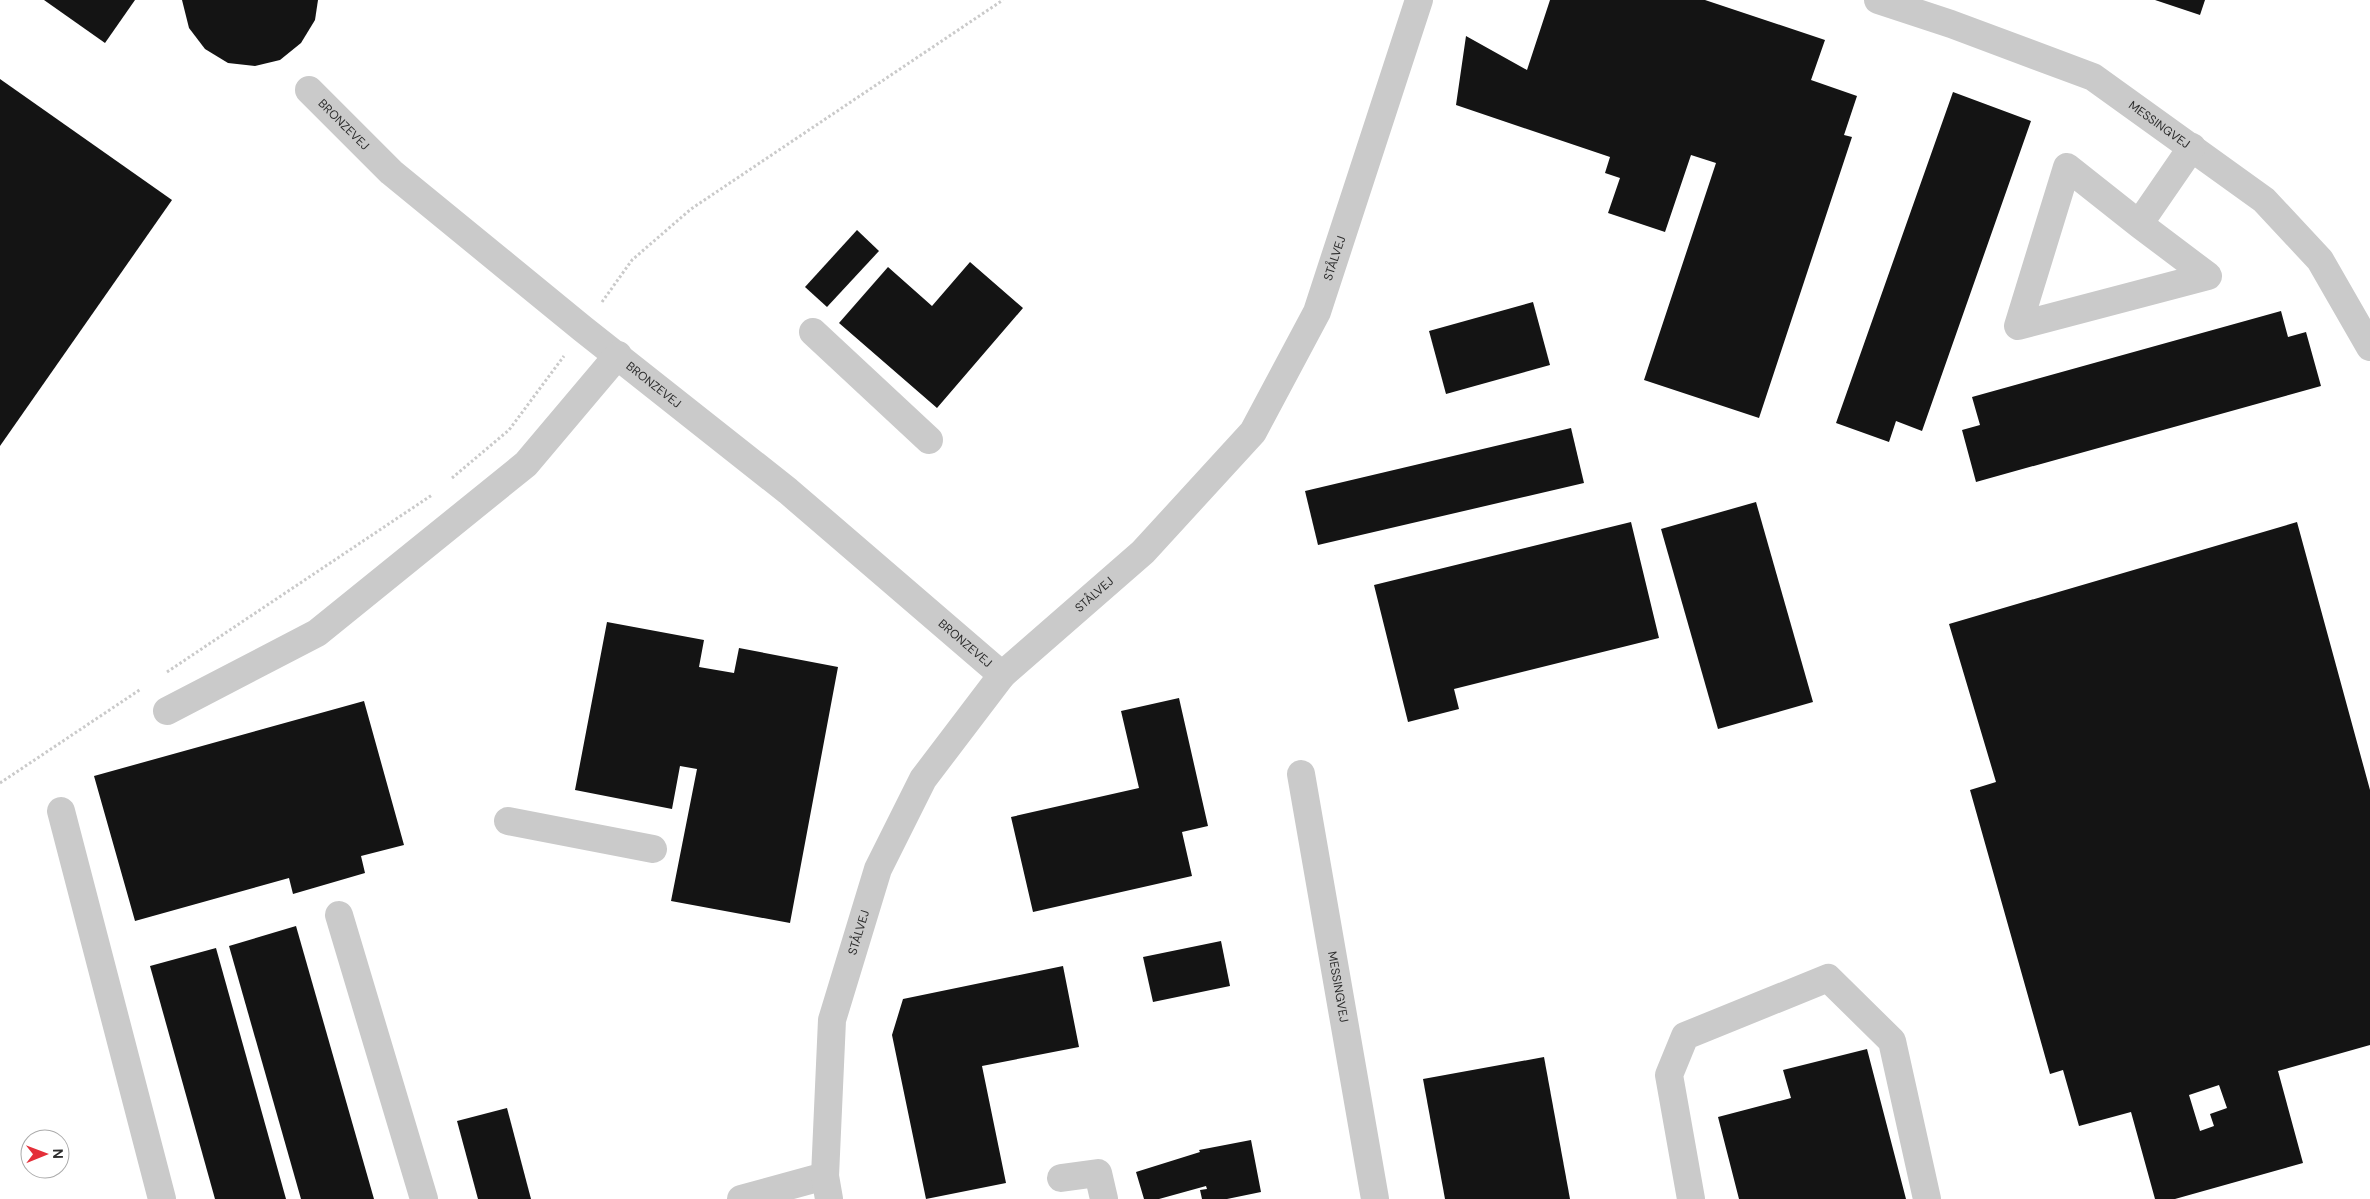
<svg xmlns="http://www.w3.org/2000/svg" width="2370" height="1199" font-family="'DM Sans',sans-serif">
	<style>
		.building { fill: #141414; fill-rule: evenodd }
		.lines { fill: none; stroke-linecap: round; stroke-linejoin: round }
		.path { stroke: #cacaca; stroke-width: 3; stroke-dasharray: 2.5 2.5; stroke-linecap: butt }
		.minor { stroke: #cacaca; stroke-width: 28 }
		.labels { text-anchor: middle; stroke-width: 5; stroke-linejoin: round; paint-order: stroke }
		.street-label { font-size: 12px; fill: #2d2d2d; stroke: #fff }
	</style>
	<rect width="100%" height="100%" fill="#fff"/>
	<g class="building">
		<path d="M44,0H135L105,43Z"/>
		<path d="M182,0H318L315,20L301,43L280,60L255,66L228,63L205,49L189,28Z"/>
		<path d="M1550,0H1705L1825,40L1811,80L1857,96L1844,135L1852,137L1759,418L1644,380L1716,163L1691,155L1665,232L1608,213L1620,178L1605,173L1610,157L1456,105L1466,36L1527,70Z"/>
		<path d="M2155,0H2205L2200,15Z"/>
		<path d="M0,79L172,200L0,446Z"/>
		<path d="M1953,92L2031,121L1922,431L1896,421L1889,442L1836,423Z"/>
		<path d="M857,230L879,251L827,307L805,287Z"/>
		<path d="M970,262L1023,308L937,408L839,323L888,267L932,306Z"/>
		<path d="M1533,302L1550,365L1446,394L1429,331Z"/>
		<path d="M2281,311L2288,337L2306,332L2321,386L1976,482L1962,430L1980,425L1972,397Z"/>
		<path d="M1571,428L1584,483L1318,545L1305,491Z"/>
		<path d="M1756,502L1813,702L1718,729L1661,529Z"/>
		<path d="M1631,522L1659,638L1454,689L1459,709L1408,722L1374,585Z"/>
		<path d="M2297,522L2370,790V1045L2278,1071L2303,1163L2175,1199H2155L2131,1112L2079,1126L2063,1070L2050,1074L1970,790L1996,782L1949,624ZM2219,1085L2227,1108L2210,1114L2214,1126L2200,1131L2189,1095Z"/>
		<path d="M607,622L704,640L699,667L734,673L739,648L838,667L790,923L671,901L697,769L680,766L672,809L575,790Z"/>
		<path d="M1179,698L1208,826L1182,832L1192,876L1033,912L1011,817L1139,788L1121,711Z"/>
		<path d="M364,701L404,845L361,856L365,873L293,894L289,878L135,921L94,776Z"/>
		<path d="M296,926L374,1199H301L229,946Z"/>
		<path d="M1221,941L1230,986L1153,1002L1143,957Z"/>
		<path d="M216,948L286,1199H215L150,966Z"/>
		<path d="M1063,966L1079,1047L982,1066L1006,1183L926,1199L892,1035L903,999Z"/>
		<path d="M1867,1049L1906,1199H1739L1718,1117L1791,1098L1783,1070Z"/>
		<path d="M1544,1057L1570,1199H1445L1423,1079Z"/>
		<path d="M507,1108L531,1199H478L457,1121Z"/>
		<path d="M1251,1140L1261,1192L1227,1199H1202L1200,1190L1207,1189L1206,1186L1159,1199H1144L1136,1172L1200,1152L1199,1150Z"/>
	</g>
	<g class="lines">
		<g class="path">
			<path d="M602,302L632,260L691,209L1003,0"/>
			<path d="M452,478L509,430L564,356"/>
			<path d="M167,672L432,495"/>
			<path d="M0,783L141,689"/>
		</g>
		<g class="minor">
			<path id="s1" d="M1878,0L1951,24L2093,77L2264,200L2320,260L2370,347"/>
			<path id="s2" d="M309,90L391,172L583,329L788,491L1002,675"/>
			<path d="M2139,224L2067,167L2018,326L2208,276L2139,224L2192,147"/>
			<path d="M813,332L929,440"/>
			<path d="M167,711L317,633L526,464L618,355"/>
			<path id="s3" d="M1301,774L1375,1199"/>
			<path d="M61,811L162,1199"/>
			<path d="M508,821L653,849"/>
			<path d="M339,915L424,1199"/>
			<path d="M1061,1178L1098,1173L1104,1199"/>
			<path d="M741,1199L825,1176"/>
			<path id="s4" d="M829,1199L825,1176L832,1020L878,869L923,779L1002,675L1143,552L1253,432L1317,312L1419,0"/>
			<path d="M1691,1199L1669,1075L1685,1036L1828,978L1892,1041L1927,1199"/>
		</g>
	</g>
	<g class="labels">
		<g class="street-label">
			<text dy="4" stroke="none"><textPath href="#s2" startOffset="49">BRONZEVEJ</textPath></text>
			<text dy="4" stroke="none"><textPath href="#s1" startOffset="310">MESSINGVEJ</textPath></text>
			<text dy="4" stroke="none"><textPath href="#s4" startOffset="1111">STÅLVEJ</textPath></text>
			<text dy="4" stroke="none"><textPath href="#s2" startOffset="454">BRONZEVEJ</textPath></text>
			<text dy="4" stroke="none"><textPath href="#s4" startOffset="691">STÅLVEJ</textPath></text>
			<text dy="4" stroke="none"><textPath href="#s2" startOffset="859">BRONZEVEJ</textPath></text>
			<text dy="4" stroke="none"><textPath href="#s4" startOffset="271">STÅLVEJ</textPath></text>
			<text dy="4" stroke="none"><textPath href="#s3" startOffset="216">MESSINGVEJ</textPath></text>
		</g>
	</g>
	<g transform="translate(45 1154) rotate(89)"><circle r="24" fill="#ffffff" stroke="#ababab"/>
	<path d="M0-4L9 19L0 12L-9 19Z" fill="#e42f39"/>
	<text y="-8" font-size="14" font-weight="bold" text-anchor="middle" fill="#2d2d2d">N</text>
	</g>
</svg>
